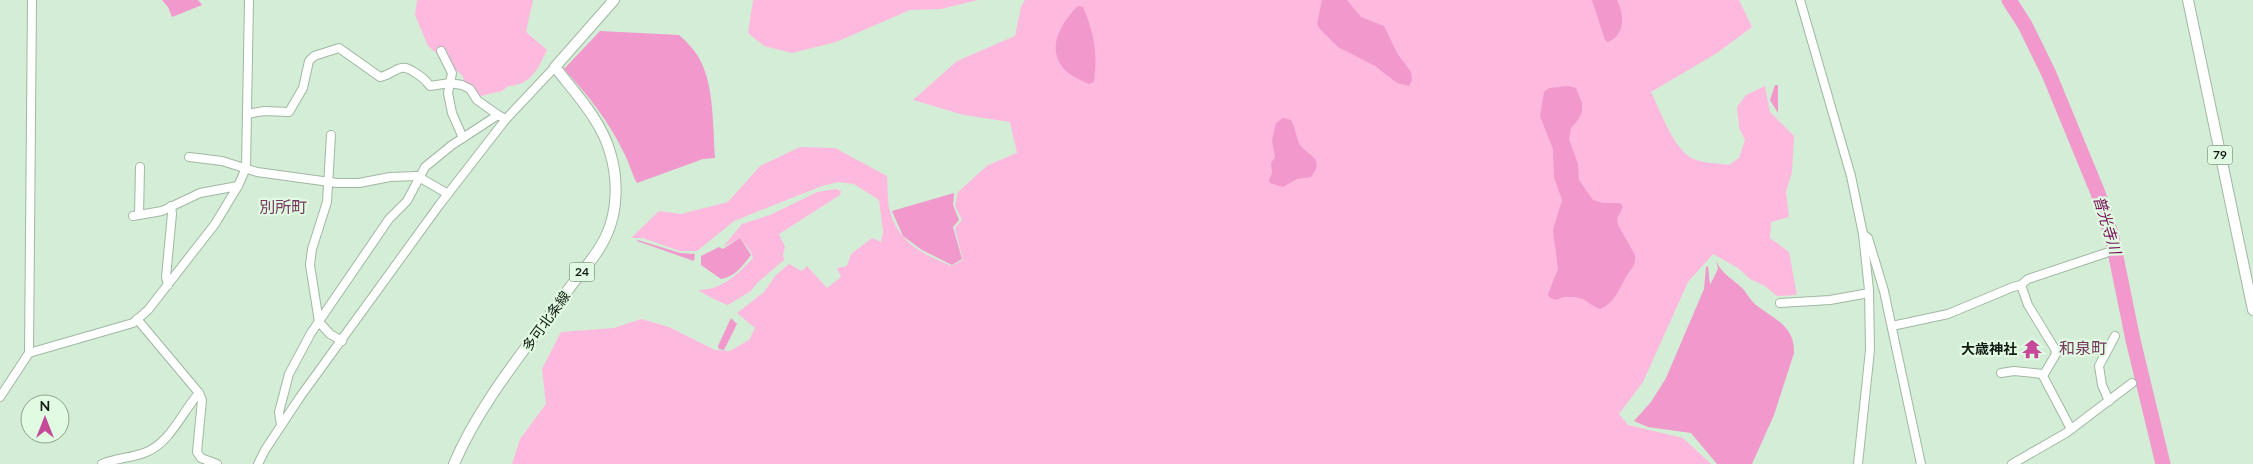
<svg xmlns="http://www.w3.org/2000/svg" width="2253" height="464" font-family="Lato,'Noto Sans JP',sans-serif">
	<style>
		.green { fill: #feb9df }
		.water { fill: #f198cc }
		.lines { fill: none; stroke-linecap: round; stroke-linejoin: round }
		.river { stroke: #f198cc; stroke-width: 15 }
		.minor-casing { stroke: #a0b8a2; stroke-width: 10 }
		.major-casing { stroke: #a0b8a2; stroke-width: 12 }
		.minor { stroke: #fff; stroke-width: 8 }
		.major { stroke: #fff; stroke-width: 10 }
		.labels { text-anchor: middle; stroke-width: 4.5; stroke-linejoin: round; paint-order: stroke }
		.shield { fill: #e1fbe3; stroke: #515f52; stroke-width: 1 }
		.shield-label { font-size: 12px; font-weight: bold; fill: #131c14 }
		.street-label { font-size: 14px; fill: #131c14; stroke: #e1fbe3 }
		.poi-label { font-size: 14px; font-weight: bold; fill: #131c14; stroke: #e1fbe3; text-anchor: end }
		.water-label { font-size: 15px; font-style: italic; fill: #750a55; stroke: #e1fbe3 }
		.quarter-label { font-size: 16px; fill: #76385e; stroke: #e1fbe3 }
	</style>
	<rect width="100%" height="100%" fill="#d4edd6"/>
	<g class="green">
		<path d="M417,0H533L526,32L547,50C538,69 531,85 508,86L502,91L476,97L465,88L463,76L428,46L415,15Z"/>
		<path d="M753,0H978L941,9L910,10L836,42L792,53L764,46L748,33Z"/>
		<path d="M1025,0H1739L1752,27L1717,53L1651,92C1661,112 1670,140 1687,155C1698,164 1716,163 1729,165L1739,158L1745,140L1739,128L1737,107L1746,95L1765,86L1770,112L1794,136L1792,172L1786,192L1789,217L1771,222L1770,238L1789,252L1797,295L1777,296L1765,286L1750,279L1738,268L1713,254L1688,282L1643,382L1619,414L1628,425L1683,438L1711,464H512L520,439L546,404L542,369L561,332L614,328L641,319L669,327L715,350L730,351L749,340L755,328L737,313L764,292L776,275L789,264L802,271L807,266L827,288L841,277L837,268L847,266L851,254L872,238L881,242L883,232L879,200L854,184L838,182L822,186L734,221L697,251H680L643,238H631L659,211L681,214L728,202L760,166L800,147L835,148L887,176C888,187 887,201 890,211C898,243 924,255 952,266L963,260L955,228L962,220L955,206L958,192L988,165L1017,153L1010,122L964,115L913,100L957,61L1015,36L1021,7Z"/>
		<path d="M836,189L841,191L840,195L779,234L785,247L783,255L784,260L757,283L751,291L728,305C719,302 706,295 698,290C722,290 737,275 753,258L751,252L740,238L723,247L742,224L770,215L817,192Z"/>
	</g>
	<g class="water">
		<path d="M162,0H198L202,5L172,17L168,7Z"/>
		<path d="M1322,0H1347L1361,17L1384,26L1397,53L1411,72L1412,80L1409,86L1397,83L1375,66L1338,47L1320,29L1317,24Z"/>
		<path d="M1592,0H1617C1624,15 1626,34 1608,42L1605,40Z"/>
		<path d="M1078,6L1083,7C1094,32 1098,54 1094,82L1089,84C1081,80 1071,76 1065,70C1045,49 1061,23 1078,6Z"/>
		<path d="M600,31L679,35C688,43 696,51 701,62C714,87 713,129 715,158L703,159L637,183C631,173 629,161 623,151C608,120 587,94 564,69Z"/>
		<path d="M1775,85H1778V113L1770,100Z"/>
		<path d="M1568,86L1576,88L1582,103V112L1578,120L1571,128L1569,139L1578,164L1579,180L1593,200L1603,203H1620L1623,207L1617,219L1618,225L1635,255C1636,266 1631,268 1626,277C1619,289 1615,303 1600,309L1595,307L1583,299L1575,297H1563L1557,300L1550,298L1548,294L1558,269L1553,230L1562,200L1554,177L1553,149L1540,116L1544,92L1549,88Z"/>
		<path d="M1283,118L1291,120C1295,127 1296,136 1299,143C1305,156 1327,156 1311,177L1297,179L1283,187L1270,183L1269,180L1272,173L1271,163L1275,157L1272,141L1276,123Z"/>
		<path d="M954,193L953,205L959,220L953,227L962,259L952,265L922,250L903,236L892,211Z"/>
		<path d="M740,238L751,255C743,265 735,277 721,279L701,265V256L719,247L723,249Z"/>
		<path d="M638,240L680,253L695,254L694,261L637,241Z"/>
		<path d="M1716,259C1720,274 1734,279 1744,290C1748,295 1751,301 1756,305C1774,319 1795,326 1794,353L1774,415L1752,464H1717L1691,433L1648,427L1634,421L1651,402L1666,378L1704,289L1706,267L1708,266L1710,285L1718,269Z"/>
		<path d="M731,318L737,324L724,350L719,349L718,346Z"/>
	</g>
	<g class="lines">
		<path class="river" d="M2009,0L2025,25L2049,74L2098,193L2112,237L2133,340L2163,464"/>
		<defs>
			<g id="minor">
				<path d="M1800,0L1851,176L1863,234L1868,238L1884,291L1921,464"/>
				<path d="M441,51L452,73L448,93L452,113L463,138"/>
				<path d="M247,114L264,111L289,112L303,88L309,61L314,56L339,48L380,77C396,74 399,61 414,72C421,76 425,79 430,86L450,83L462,85L470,89L477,100L498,115"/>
				<path d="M331,135L327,202L312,249L310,265L319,322L330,334L342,341"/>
				<path d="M189,157L222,161L257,172L337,183H359L390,177L417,176L448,194"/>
				<path d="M139,215L140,167"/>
				<path d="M133,216L162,211L200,193L238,186"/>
				<path d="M168,285L166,277L172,214L171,206"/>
				<path d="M2021,285L2028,305L2055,349L2056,354L2043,376L2071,429"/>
				<path d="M1780,303L1830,300L1869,293"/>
				<path d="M137,319L199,393L202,400L197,452L201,458L217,464"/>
				<path d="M1892,326L1948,314L2013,287L2021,285L2028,279L2106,253"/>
				<path d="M29,353L133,323L148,310L215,224L238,186L246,168L249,0"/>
				<path d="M2001,373L2014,371L2043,374"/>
				<path d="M0,397L29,353L32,0"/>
				<path d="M2109,401L2102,385L2099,366L2115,336"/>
				<path d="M281,425L279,412L289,374L311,333L389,219L407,201L425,167L452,145L498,115L506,119"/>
				<path d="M102,464C116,458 130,458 144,453C170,444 182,412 199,393"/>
				<path d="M258,464L265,450L300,397L440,204L506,119L555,67"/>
				<path d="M1858,464L1870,350L1869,290L1863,234"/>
				<path d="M2012,464L2066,433L2132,383"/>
			</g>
			<g id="major">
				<path d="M2188,0L2253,310"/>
				<path d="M454,464C480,402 529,345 568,290C581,272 598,255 607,234C618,209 618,178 610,152C601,120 575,93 555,67L614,0"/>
			</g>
		</defs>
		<use href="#minor" class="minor-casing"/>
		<use href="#major" class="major-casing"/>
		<use href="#minor" class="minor"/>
		<use href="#major" class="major"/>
	</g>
	<defs>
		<symbol id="temple-bare" viewBox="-9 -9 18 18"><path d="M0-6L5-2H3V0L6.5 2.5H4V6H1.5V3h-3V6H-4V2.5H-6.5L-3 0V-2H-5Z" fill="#c54998" stroke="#e1fbe3" stroke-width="2.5" paint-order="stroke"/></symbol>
	</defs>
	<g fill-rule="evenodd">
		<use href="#temple-bare" x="2018" y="335" width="28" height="28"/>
	</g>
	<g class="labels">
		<g class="shield">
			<rect x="2207.5" y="145.5" width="25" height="19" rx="4"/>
			<rect x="569.5" y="262.5" width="25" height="19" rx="4"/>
		</g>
		<g class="shield-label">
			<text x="2220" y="159">79</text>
			<text x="582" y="276">24</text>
		</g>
		<g class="street-label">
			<text transform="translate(546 321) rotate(-54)" y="5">多可北条線</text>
		</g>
		<g class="poi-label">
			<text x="2017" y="354">大歳神社</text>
		</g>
		<g class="water-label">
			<text transform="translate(2107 225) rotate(73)" y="5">普光寺川</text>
		</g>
		<g class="quarter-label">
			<text x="283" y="213">別所町</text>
			<text x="2083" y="354">和泉町</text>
		</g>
	</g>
	<g transform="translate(45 419)"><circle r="24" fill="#e1fbe3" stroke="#8fa290"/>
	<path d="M0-4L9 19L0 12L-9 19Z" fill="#c54998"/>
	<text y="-8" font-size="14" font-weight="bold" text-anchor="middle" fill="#131c14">N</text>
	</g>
</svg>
